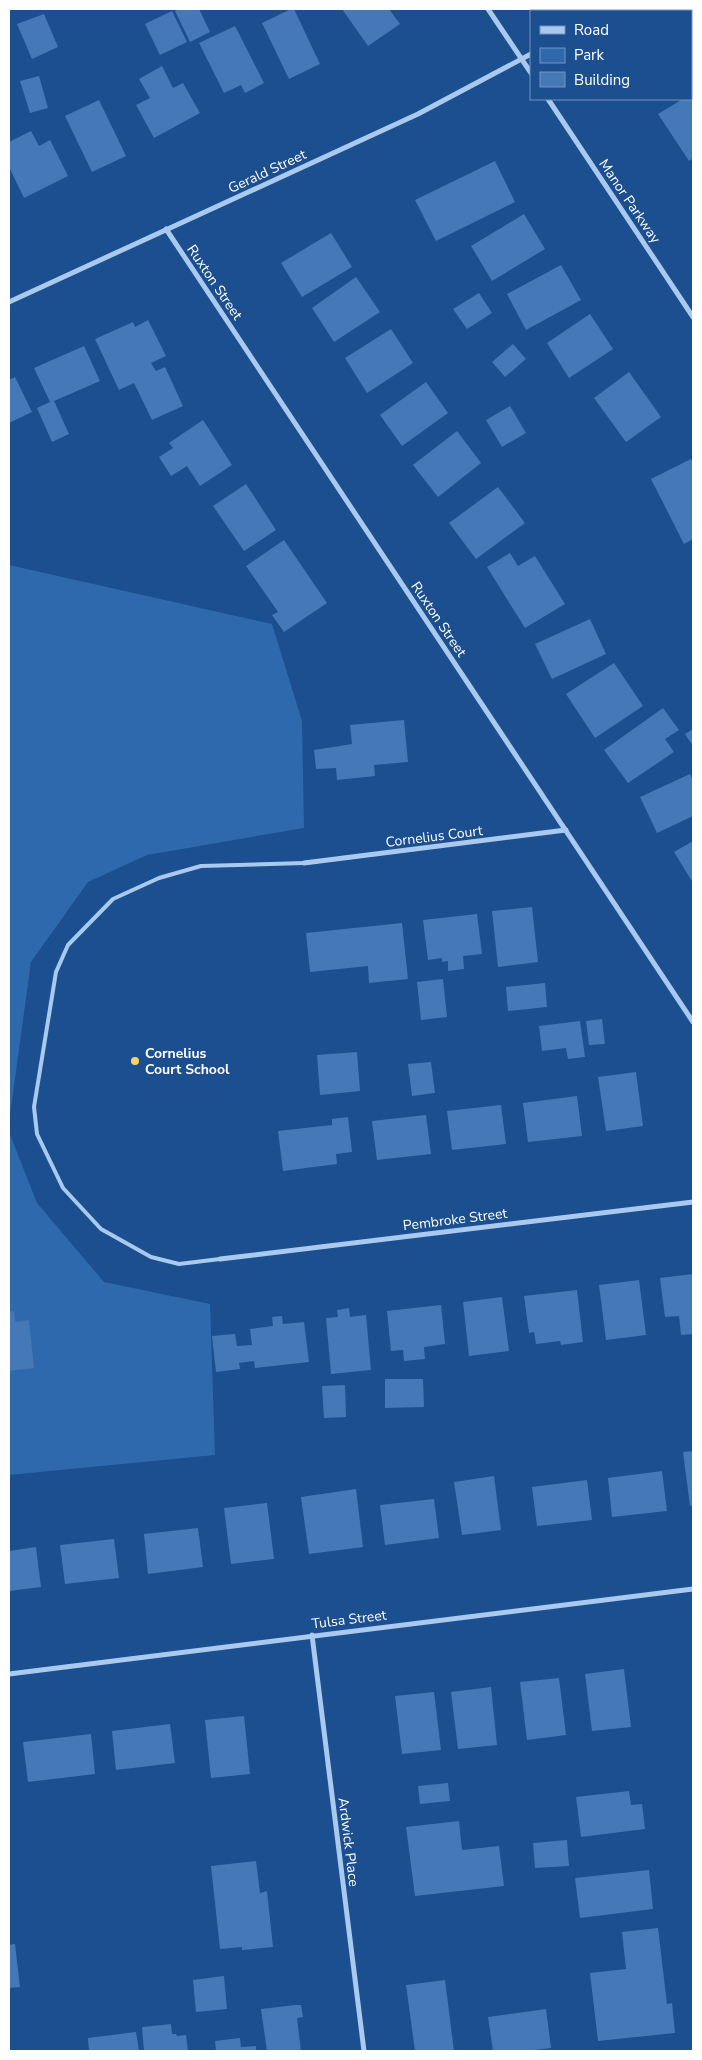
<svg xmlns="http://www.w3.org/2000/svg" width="702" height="2060" font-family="'Nunito Sans',sans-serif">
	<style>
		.green { fill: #2e69ad }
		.building { fill: #4478b7 }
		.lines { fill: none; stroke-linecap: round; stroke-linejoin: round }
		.lane { stroke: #a9c9ee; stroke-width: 4 }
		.street { stroke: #a9c9ee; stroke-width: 5 }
		.poi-dot { fill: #ffd166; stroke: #1b4f8f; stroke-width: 2 }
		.labels { text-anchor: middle; stroke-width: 4; stroke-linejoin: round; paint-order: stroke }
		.street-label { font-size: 14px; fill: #fff; stroke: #1b4f8f }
		.poi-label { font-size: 14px; font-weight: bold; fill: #fff; stroke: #1b4f8f; text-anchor: start }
	</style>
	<rect width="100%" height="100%" fill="#1b4f8f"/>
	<g class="green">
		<path d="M9,565L272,624L302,721L304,828L147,855L88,882L31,962L9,1122Z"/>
		<path d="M9,1132L37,1203L104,1282L210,1304L215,1455L9,1475Z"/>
	</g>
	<g class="building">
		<path d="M178,9H199L210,32L190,42L175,11Z"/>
		<path d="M291,9H294L320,64L289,79L262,23Z"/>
		<path d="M342,9H389L400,24L368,46Z"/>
		<path d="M172,11L187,42L160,55L145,24Z"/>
		<path d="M44,14L58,47L32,59L17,24Z"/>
		<path d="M235,26L264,83L245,93L241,85L224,93L199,43Z"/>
		<path d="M162,66L173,88L183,83L200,113L154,138L136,105L150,98L139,79Z"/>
		<path d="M39,76L48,108L30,113L20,81Z"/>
		<path d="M693,92V158L689,161L658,114L683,99H691V94Z"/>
		<path d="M99,100L126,156L92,172L65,116Z"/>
		<path d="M31,131L39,146L50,140L68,176L24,198L9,167V142Z"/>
		<path d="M495,161L515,202L436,241L415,200Z"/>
		<path d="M524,214L545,249L492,281L471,246Z"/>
		<path d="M331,233L352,267L302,297L281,263Z"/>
		<path d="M561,265L581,300L526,330L507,294Z"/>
		<path d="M356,277L380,312L334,342L312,308Z"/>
		<path d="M479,293L492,313L467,329L453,309Z"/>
		<path d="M590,314L613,349L569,378L547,343Z"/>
		<path d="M148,320L166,356L151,363L156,371L165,367L183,406L152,420L134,383L119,390L95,339L133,322L135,327Z"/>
		<path d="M391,329L413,363L367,393L345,358Z"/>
		<path d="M513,344L526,359L505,377L492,362Z"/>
		<path d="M84,346L100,381L54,401L69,434L52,442L37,408L50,402L34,368Z"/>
		<path d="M629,372L661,417L626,442L594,398Z"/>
		<path d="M15,377L32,412L9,423V380Z"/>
		<path d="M426,382L448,413L402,446L380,415Z"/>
		<path d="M510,406L526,433L502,447L486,420Z"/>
		<path d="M203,420L232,465L200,486L187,466L171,476L159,457L173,448L169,443Z"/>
		<path d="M457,431L481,463L438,497L413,465Z"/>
		<path d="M691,459L693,464V539L684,544L651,479Z"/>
		<path d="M246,484L276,530L244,551L213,506Z"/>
		<path d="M498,487L525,523L476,559L449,523Z"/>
		<path d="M284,540L327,603L284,632L272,615L278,612L246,566Z"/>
		<path d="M510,553L518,566L535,556L565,604L525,628L487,567Z"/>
		<path d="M590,619L606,654L552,679L535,644Z"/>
		<path d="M614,663L643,706L595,738L566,694Z"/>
		<path d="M663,708L679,730L665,739L674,752L628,783L604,750Z"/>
		<path d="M404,720L408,762L374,765L375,776L337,780L336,768L316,769L314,750L352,744L350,725Z"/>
		<path d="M693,729V746L685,734Z"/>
		<path d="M690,774L693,781V816L657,833L640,797Z"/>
		<path d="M693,841V883L674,852Z"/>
		<path d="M532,907L538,962L498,967L492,911Z"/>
		<path d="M477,914L482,954L463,956L464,969L448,971V961L442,962V958L428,960L423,920Z"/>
		<path d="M402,923L408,979L369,983L368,966L310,972L306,933Z"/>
		<path d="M443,979L447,1017L421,1020L417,982Z"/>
		<path d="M545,983L547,1007L508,1011L506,987Z"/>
		<path d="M602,1019L605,1044L589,1045L586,1021Z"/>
		<path d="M580,1021L585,1057L568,1059L566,1048L542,1051L539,1026Z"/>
		<path d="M357,1052L360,1091L320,1095L317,1055Z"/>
		<path d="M431,1062L435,1093L412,1096L408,1064Z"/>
		<path d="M636,1072L643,1126L606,1131L598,1077Z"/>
		<path d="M577,1096L582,1136L528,1142L523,1103Z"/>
		<path d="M501,1105L506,1144L452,1150L447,1111Z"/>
		<path d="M426,1115L431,1154L377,1160L372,1121Z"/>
		<path d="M348,1117L352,1152L336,1154L337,1164L283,1171L278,1131L332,1125V1119Z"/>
		<path d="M693,1274V1334L681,1335L679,1316L665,1317L660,1278Z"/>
		<path d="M639,1280L646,1335L606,1340L599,1285Z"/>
		<path d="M577,1290L583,1342L561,1345L560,1341L536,1344L534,1332L529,1333L524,1296Z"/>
		<path d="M502,1297L509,1351L469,1356L463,1302Z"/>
		<path d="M441,1305L445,1344L424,1347L425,1359L404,1361L403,1350L391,1351L387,1311Z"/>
		<path d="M349,1308L350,1317L366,1315L371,1370L331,1374L326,1318L338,1317L337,1310Z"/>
		<path d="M14,1311L15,1322L29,1320L34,1368L9,1371V1312Z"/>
		<path d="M282,1316L283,1324L304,1322L309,1362L255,1368L254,1361L239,1363L240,1369L216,1372L212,1336L235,1334L237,1346L252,1345L250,1329L273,1326L272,1317Z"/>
		<path d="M385,1379H423L424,1407L385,1408Z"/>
		<path d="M345,1385L346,1417L324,1418L322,1386Z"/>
		<path d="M693,1451V1505L690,1506L683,1452Z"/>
		<path d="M662,1471L667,1511L612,1517L608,1478Z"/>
		<path d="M494,1476L501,1530L462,1535L454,1482Z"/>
		<path d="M587,1480L592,1520L537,1526L532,1487Z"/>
		<path d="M356,1489L363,1547L309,1554L301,1497Z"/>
		<path d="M434,1499L439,1538L385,1545L380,1505Z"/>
		<path d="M267,1503L274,1559L231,1564L224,1508Z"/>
		<path d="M198,1528L203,1567L148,1574L144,1534Z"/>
		<path d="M114,1539L119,1578L65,1584L60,1545Z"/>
		<path d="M36,1547L41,1587L9,1591V1551Z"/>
		<path d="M624,1669L631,1727L592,1731L585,1674Z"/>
		<path d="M559,1678L566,1735L527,1740L520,1682Z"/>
		<path d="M491,1687L497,1745L458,1749L451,1692Z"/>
		<path d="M434,1692L441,1750L402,1754L395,1696Z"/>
		<path d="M244,1716L250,1774L211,1778L205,1720Z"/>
		<path d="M170,1724L175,1763L116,1770L112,1731Z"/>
		<path d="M91,1734L95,1774L28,1782L23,1742Z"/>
		<path d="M448,1783L450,1801L420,1804L418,1786Z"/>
		<path d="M629,1791L631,1805L642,1804L645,1829L581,1837L576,1797Z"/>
		<path d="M459,1821L462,1850L499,1846L504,1886L415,1896L406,1827Z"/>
		<path d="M567,1840L569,1866L535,1868L533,1843Z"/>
		<path d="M256,1861L260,1893L267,1891L273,1947L242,1950V1947L220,1949L211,1866Z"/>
		<path d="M649,1870L653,1909L580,1918L575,1878Z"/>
		<path d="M658,1928L667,2004L672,2003L675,2033L598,2041L590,1973L626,1969L622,1932Z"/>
		<path d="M15,1944L20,1987L9,1988V1945Z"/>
		<path d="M224,1976L227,2009L196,2012L193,1980Z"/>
		<path d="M445,1980L454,2051H415L406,1985Z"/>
		<path d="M295,2005H301L303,2017L297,2018L301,2051H267L261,2009Z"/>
		<path d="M546,2009L551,2048L526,2051H493L488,2017Z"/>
		<path d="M171,2024L172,2034H176L177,2036L186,2035L188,2051H144L142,2027Z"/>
		<path d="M136,2032L139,2051H89L88,2038Z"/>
		<path d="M240,2038L241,2047L256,2046V2051H216L215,2041Z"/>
	</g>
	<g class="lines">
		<path class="lane" d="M220,1259L179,1264L151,1257L101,1229L63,1188L37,1134L34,1107L56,972L68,945L113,899L159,878L201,866L304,863"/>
		<g class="street">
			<path d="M488,9L531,73"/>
			<path d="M620,11L623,9"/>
			<path d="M548,99L693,317"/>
			<path d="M166,229L693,1022"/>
			<path d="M9,302L418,114L531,54"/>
			<path d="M304,863L566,830"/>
			<path d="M220,1259L693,1202"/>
			<path d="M312,1635L364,2051"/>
			<path d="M9,1674L693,1589"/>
		</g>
	</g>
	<circle class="poi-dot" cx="135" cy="1061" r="5"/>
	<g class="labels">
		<g class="street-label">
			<text transform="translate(267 171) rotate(-25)" y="5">Gerald Street</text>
			<text transform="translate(630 201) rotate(56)" y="5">Manor Parkway</text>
			<text transform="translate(215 282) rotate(56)" y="5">Ruxton Street</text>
			<text transform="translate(439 619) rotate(56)" y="5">Ruxton Street</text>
			<text transform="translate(434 836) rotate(-7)" y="5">Cornelius Court</text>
			<text transform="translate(455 1219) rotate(-7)" y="5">Pembroke Street</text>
			<text transform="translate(349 1619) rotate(-7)" y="5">Tulsa Street</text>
			<text transform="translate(349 1842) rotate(83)" y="5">Ardwick Place</text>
		</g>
		<g class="poi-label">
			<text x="145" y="1058">Cornelius<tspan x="145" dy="16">Court School</tspan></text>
		</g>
	</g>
	<rect width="702" height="2060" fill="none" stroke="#ffffff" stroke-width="20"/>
	<rect x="530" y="10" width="162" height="90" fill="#1b4f8f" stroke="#7695bc"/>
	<rect x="540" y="26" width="25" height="8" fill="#a9c9ee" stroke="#7695bc"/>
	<text x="574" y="35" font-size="15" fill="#ffffff">Road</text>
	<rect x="540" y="48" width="25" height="15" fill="#2e69ad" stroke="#7695bc"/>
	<text x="574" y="60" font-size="15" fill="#ffffff">Park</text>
	<rect x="540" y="72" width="25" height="15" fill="#4478b7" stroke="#7695bc"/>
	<text x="574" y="85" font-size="15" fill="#ffffff">Building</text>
</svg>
